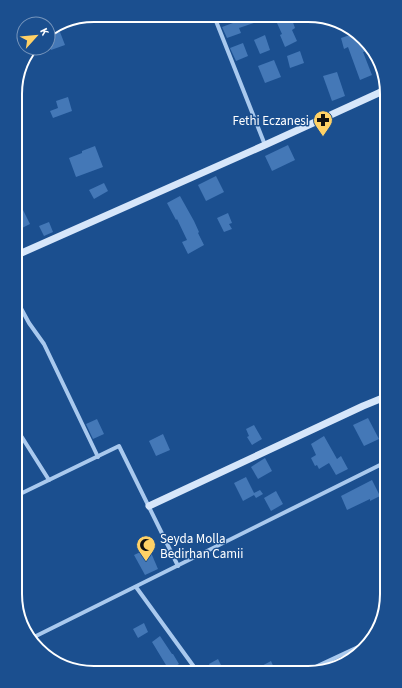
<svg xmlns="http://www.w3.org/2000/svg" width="402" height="688" font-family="'Source Sans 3',sans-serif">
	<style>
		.building { fill: #4478b7 }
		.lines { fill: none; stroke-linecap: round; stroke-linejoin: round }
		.street { stroke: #a9c9ee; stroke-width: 4 }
		.secondary { stroke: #d6e6fa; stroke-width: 7 }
		.labels { text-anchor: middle; stroke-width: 3; stroke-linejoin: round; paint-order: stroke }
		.poi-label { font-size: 13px; fill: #fff; stroke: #1b4f8f; text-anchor: end }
		.rim { fill: none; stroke: #fff; stroke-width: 2 }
	</style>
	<rect width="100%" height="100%" fill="#1b4f8f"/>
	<g class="building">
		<path d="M240,16H259L260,21L239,28L241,33L227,38L222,27L241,20Z"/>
		<path d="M291,17L295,28L292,30L297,41L285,47L280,35L282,34L277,23Z"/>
		<path d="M60,32L65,45L51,50L48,42V36Z"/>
		<path d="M356,33L360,34L371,50L363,52L372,75L360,80L348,47L344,49L341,38Z"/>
		<path d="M265,35L270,50L260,54L254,40Z"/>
		<path d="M243,43L248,56L236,61L230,48Z"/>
		<path d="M300,51L304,63L290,68L287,56Z"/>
		<path d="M274,60L281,77L265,83L258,66Z"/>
		<path d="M337,72L345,96L332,101L323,76Z"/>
		<path d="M68,97L72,111L53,118L50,111L58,108L56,101Z"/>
		<path d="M288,145L295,160L272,171L265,156Z"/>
		<path d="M95,146L103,167L76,177L69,158L82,153V151Z"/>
		<path d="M216,176L224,192L206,201L198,185Z"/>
		<path d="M104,183L108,191L94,199L89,190Z"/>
		<path d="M180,196L194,221L199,232L198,233L204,245L188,254L182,242L187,240L177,219L176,220L167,203Z"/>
		<path d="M21,206L30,224L20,229L17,222L16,208Z"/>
		<path d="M228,213L232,223L229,224L232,229L224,232L217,218Z"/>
		<path d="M49,222L53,232L44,236L39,226Z"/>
		<path d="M17,232L23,247L17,250Z"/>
		<path d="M368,418L379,439L364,446L353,425Z"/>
		<path d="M97,419L104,434L93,439L86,424Z"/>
		<path d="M254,425L262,439L252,445L247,437L249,436L246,429Z"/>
		<path d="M163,434L170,450L156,456L149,441Z"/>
		<path d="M324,436L337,459L341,456L348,469L336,475L329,463L319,469L317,465L315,466L311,458L316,455L311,444Z"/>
		<path d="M265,458L272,471L258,479L251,467Z"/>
		<path d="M246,477L254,493L260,490L263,494L256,498L254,495L243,501L234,483Z"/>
		<path d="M372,480L380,496L370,501V499L347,510L341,496Z"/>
		<path d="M276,491L283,504L271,511L264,498Z"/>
		<path d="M149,548L158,569L145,575L134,555Z"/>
		<path d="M144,623L148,632L138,638L133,629Z"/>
		<path d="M160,636L172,654H173L179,664L169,670L152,642Z"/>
		<path d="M218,659L223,669L220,670H212L209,664Z"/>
		<path d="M271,661L275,670H254Z"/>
	</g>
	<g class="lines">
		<g class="street">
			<path d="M214,16L265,145"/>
			<path d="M17,301L29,323L44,344L98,457"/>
			<path d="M381,399L385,422"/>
			<path d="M18,431L49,480"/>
			<path d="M18,495L119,446L178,566"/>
			<path d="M136,587L197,671"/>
			<path d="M32,638L386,462"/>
			<path d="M311,669L371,641"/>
		</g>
		<g class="secondary">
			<path d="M17,255L265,145L383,91"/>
			<path d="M149,506L363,406L385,397"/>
		</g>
	</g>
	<defs>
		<symbol id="pharmacy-pin" viewBox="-11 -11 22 30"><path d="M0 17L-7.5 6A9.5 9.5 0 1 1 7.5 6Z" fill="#ffd166" stroke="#1b4f8f"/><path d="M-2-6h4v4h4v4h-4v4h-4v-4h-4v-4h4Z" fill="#111"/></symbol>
		<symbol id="mosque-pin" viewBox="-11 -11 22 30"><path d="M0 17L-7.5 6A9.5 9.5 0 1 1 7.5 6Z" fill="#ffd166" stroke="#1b4f8f"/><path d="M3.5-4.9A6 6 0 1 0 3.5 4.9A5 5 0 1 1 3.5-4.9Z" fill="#111"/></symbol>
	</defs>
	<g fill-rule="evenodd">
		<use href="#pharmacy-pin" x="312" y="109" width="22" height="30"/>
		<use href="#mosque-pin" x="135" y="534" width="22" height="30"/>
	</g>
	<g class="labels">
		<g class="poi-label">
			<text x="309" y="125">Fethi Eczanesi</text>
			<text x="160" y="543" text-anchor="start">Seyda Molla<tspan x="160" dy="15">Bedirhan Camii</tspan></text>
		</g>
	</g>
	<path d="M0 0H402V688H0ZM94 22H308A72 72 0 0 1 380 94V594A72 72 0 0 1 308 666H94A72 72 0 0 1 22 594V94A72 72 0 0 1 94 22Z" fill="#1b4f8f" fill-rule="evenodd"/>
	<path class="rim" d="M94 22H308A72 72 0 0 1 380 94V594A72 72 0 0 1 308 666H94A72 72 0 0 1 22 594V94A72 72 0 0 1 94 22Z"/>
	<g transform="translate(36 36) rotate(63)"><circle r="19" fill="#1b4f8f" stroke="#7695bc"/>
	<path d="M0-3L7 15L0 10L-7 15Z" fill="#ffd166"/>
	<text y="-6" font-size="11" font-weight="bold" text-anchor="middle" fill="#ffffff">K</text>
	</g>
</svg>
